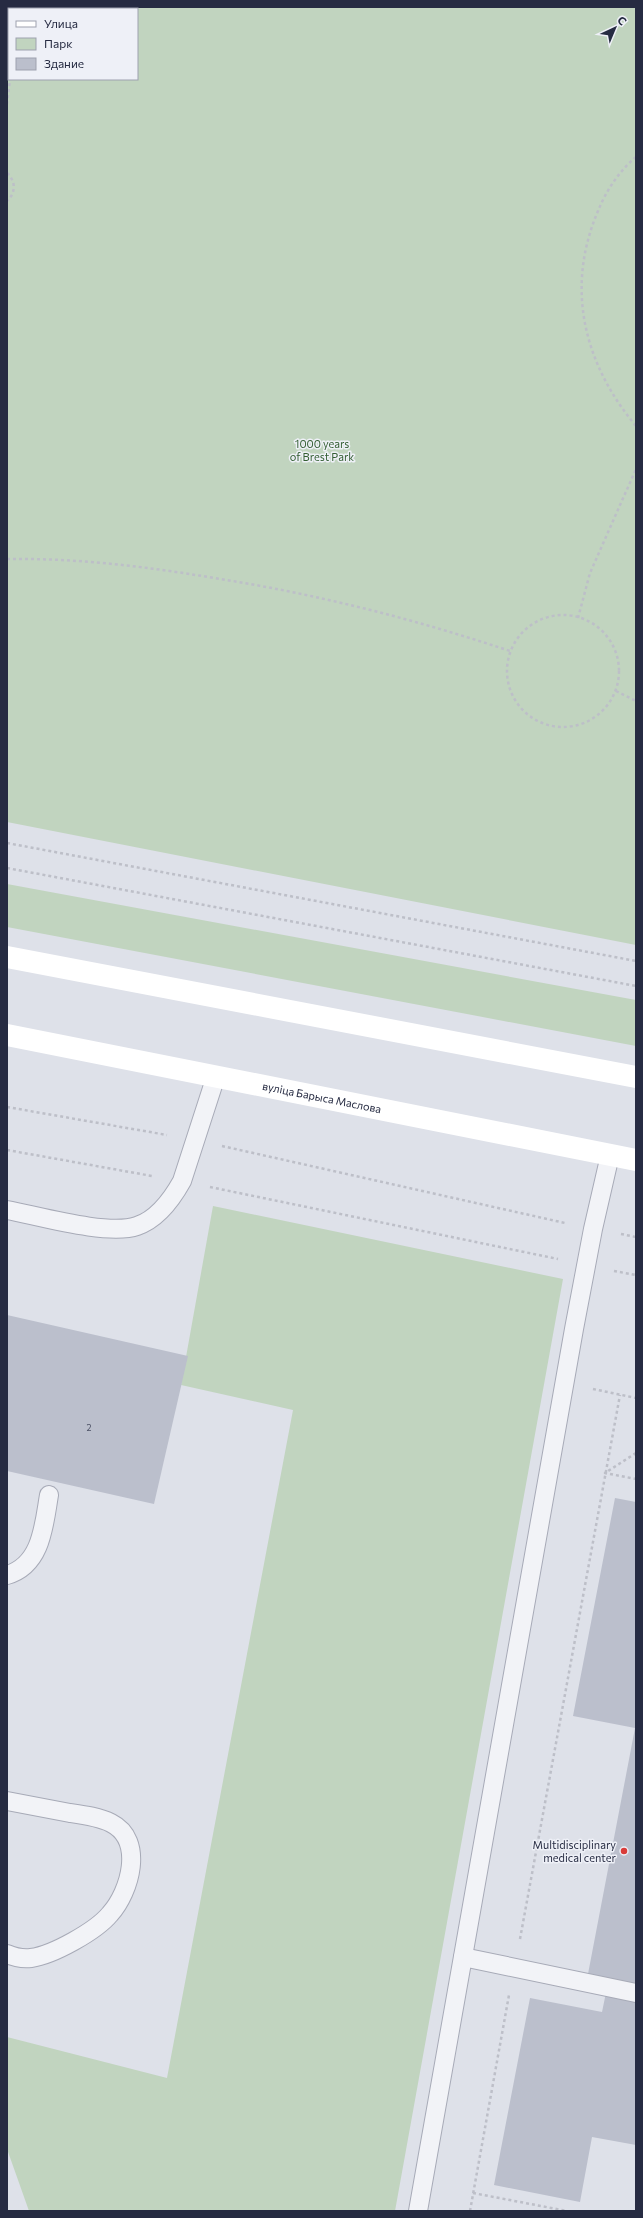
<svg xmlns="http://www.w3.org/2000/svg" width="643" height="2218" font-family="Commissioner,sans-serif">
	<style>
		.green { fill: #c1d4bf; fill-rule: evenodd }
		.building { fill: #bbbfcc }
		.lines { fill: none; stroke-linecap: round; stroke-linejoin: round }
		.lane-casing { stroke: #a7aab7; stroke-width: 20 }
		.path { stroke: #bdbfc8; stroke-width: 2.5; stroke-dasharray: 3 3; stroke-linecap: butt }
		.lane { stroke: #f2f3f7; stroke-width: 18 }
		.secondary { stroke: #fff; stroke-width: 22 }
		.poi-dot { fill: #d93b38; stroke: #eef0f7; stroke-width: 1.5 }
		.labels { text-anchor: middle; stroke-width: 3; stroke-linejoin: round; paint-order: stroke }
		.number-label { font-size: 9px; fill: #4b5064 }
		.park-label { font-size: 11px; fill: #335e32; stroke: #eef0f7 }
		.street-label { font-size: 11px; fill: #262b42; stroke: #eef0f7 }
		.poi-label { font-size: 11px; fill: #262b42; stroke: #eef0f7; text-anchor: end }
	</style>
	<rect width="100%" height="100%" fill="#dee1e9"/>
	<g class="green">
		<path d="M7,7H636V945L7,822ZM9,9H137V79H9Z"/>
		<path d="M7,884L636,1000V1046L7,927Z"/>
		<path d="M213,1206L563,1279L395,2211H29L7,2149V2037L167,2078L293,1410L181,1385Z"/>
	</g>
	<g class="building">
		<path d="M7,1315L188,1356L154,1504L7,1471Z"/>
		<path d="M615,1498L636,1502V2145L592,2137L580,2202L494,2185L530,1998L602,2012L609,1978L588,1974L635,1728L573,1716Z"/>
	</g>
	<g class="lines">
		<defs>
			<g id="lane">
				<path d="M7,1210C39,1216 108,1236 137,1226C158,1219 172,1199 182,1181L216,1076"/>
				<path d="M7,1575C42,1565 44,1524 49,1495"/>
				<path d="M7,1801C28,1805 49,1809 70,1813C84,1815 99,1817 111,1823C145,1840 130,1892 110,1914C96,1931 53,1955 31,1958C23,1959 14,1957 7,1954"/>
				<path d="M463,1957L636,1993"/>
				<path d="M418,2211L574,1329L593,1229L610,1155"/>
			</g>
		</defs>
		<use href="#lane" class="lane-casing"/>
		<g class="path">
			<path d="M18,9V7"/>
			<path d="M7,104L10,79"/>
			<path d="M636,157C619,171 606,191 598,211C565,288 584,364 636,426"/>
			<path d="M7,173C16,181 16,193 7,201"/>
			<path d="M7,559C74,558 142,566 208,577C312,593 411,618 510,651"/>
			<circle cx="563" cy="671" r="56"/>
			<path d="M578,618L590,573L636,469"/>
			<path d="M616,691L636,701"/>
			<path d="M7,843L636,961"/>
			<path d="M7,868L636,986"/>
			<path d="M7,1107L167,1135"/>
			<path d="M222,1146L565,1223"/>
			<path d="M7,1150L152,1176"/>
			<path d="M210,1187L558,1259"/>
			<path d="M621,1234L636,1237"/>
			<path d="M614,1271L636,1275"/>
			<path d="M593,1389L636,1398"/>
			<path d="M636,1453L605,1473L636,1479"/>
			<path d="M520,1939L620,1395"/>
			<path d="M473,2193L567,2211"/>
			<path d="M470,2211L509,1995"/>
		</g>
		<use href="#lane" class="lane"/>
		<g class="secondary">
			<path d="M7,957L636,1077"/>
			<path id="s1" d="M7,1035L636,1160"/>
		</g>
	</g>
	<circle class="poi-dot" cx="624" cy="1851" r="4"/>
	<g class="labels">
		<g class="number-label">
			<text x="89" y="1431">2</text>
		</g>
		<g class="park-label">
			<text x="322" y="448">1000 years<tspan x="322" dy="13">of Brest Park</tspan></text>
		</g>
		<g class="street-label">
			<text dy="4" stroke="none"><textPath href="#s1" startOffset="321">вуліца Барыса Маслова</textPath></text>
		</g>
		<g class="poi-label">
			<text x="616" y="1849">Multidisciplinary<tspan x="616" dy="13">medical center</tspan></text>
		</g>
	</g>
	<rect width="643" height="2218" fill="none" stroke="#262b42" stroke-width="16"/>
	<rect x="8" y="8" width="130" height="72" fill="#eef0f7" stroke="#9ea1af"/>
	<rect x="16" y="21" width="20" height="6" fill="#ffffff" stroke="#9ea1af"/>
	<text x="44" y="28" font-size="12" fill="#262b42">Улица</text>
	<rect x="16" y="38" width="20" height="12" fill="#c1d4bf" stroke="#9ea1af"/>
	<text x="44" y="48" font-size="12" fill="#262b42">Парк</text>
	<rect x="16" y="58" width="20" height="12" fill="#bbbfcc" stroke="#9ea1af"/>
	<text x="44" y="68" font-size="12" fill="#262b42">Здание</text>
	<g transform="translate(615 28) rotate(44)" stroke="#eef0f7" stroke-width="3" paint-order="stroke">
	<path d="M0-3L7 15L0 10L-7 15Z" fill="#262b42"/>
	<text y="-6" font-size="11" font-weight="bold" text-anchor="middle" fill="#262b42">С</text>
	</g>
</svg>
